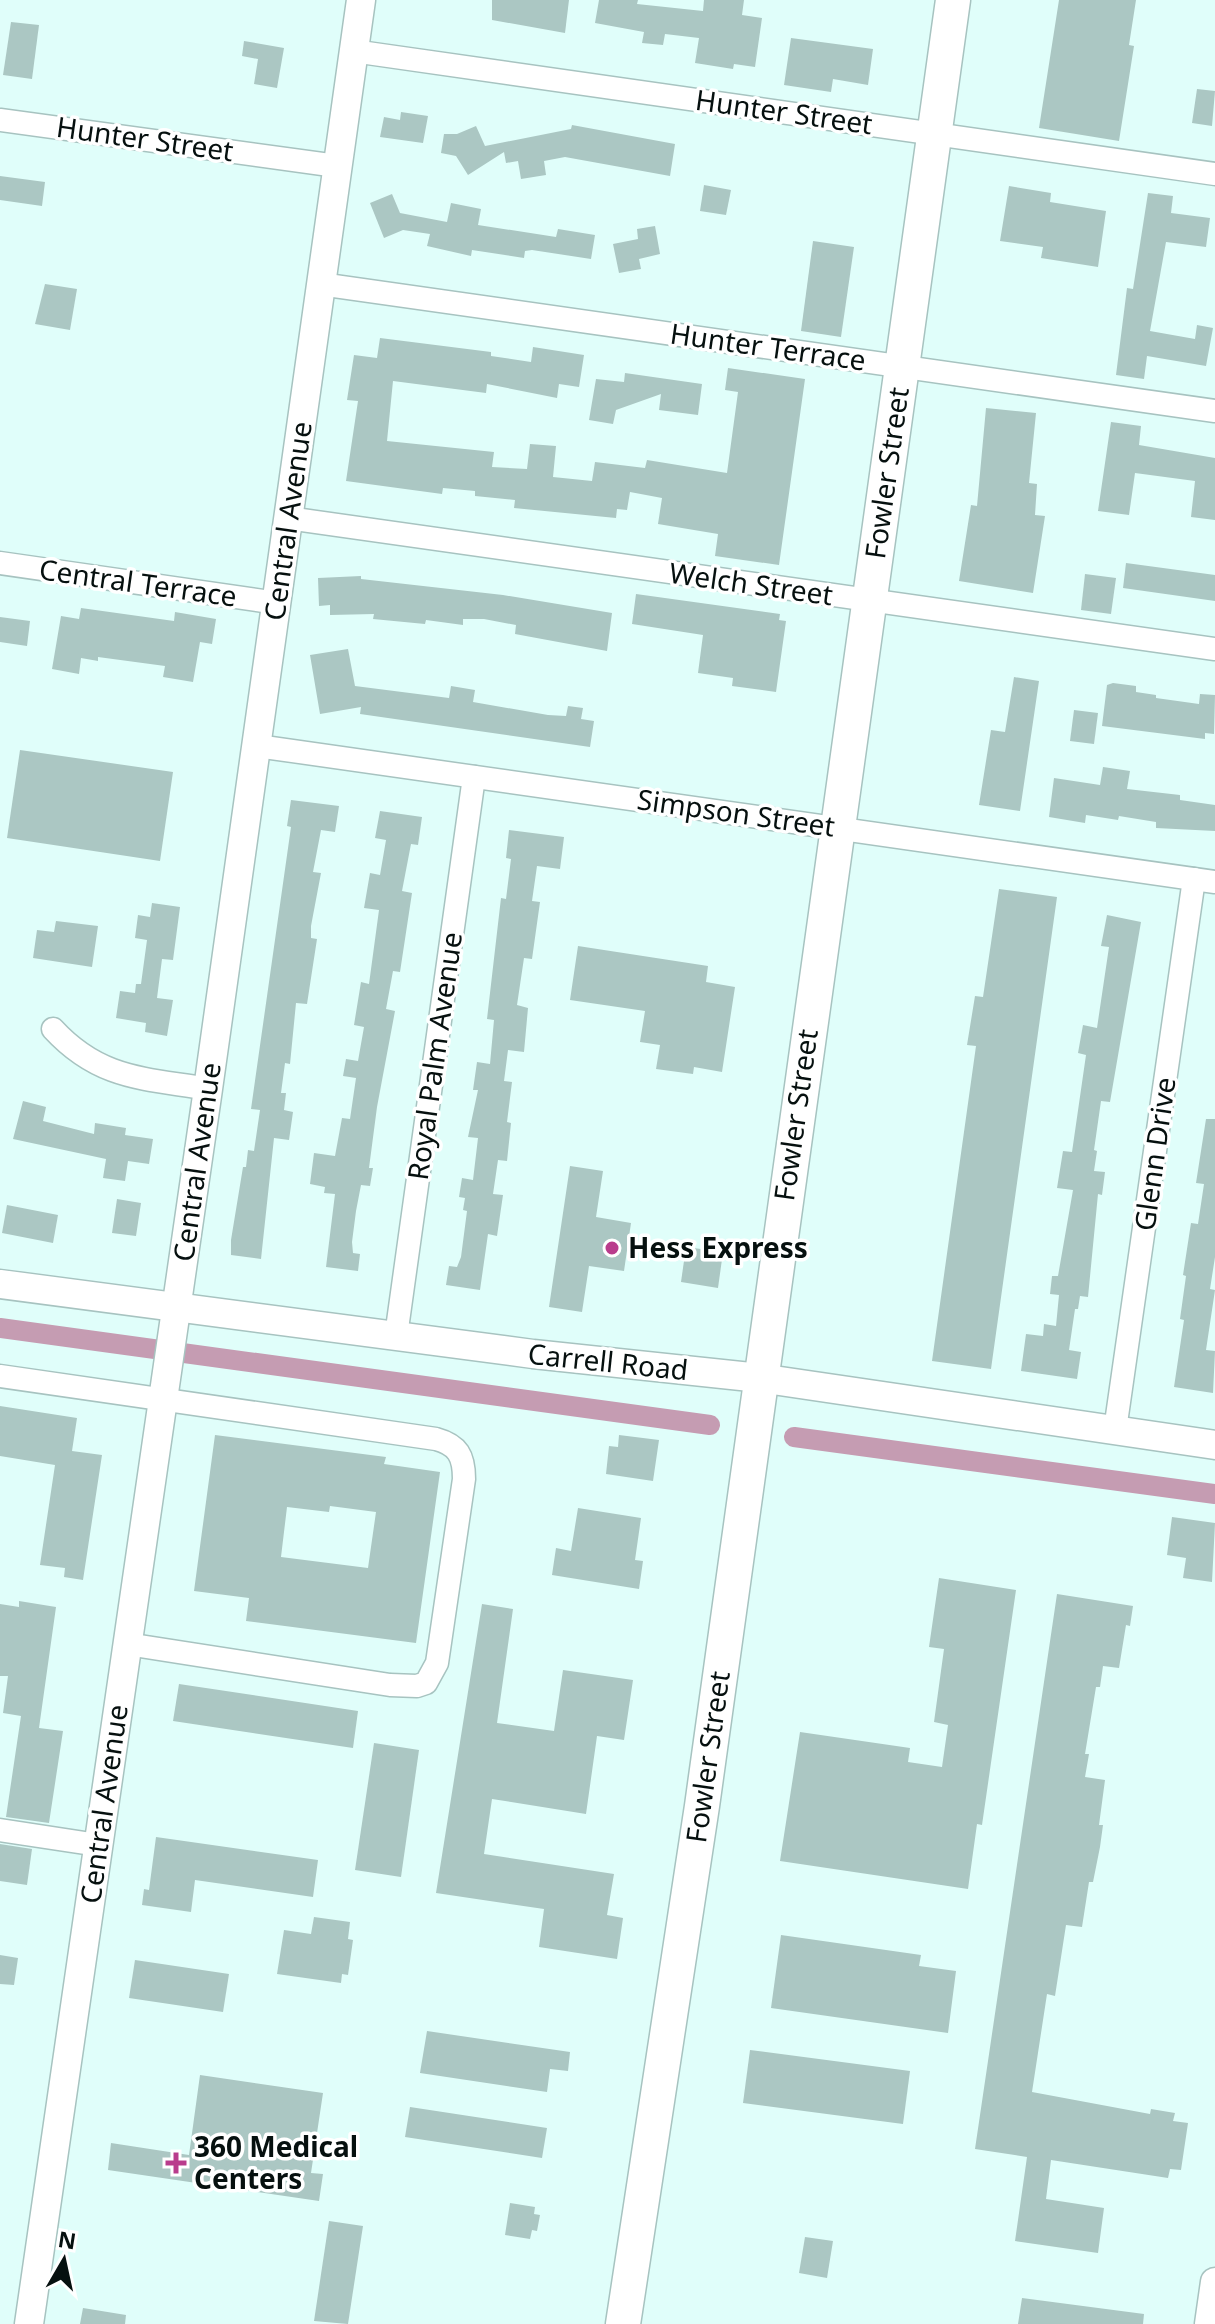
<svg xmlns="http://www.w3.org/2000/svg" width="1215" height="2324" font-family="'Noto Sans',sans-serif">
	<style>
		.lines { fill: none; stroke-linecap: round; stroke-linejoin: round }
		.canal { stroke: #c59cb2; stroke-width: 20 }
		.building { fill: #abc7c3; fill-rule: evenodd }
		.minor-casing { stroke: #a7c3c0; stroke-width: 25 }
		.tertiary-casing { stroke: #a7c3c0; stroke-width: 31 }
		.primary-casing { stroke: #a7c3c0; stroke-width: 37 }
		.minor { stroke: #fff; stroke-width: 22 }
		.tertiary { stroke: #fff; stroke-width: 28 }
		.primary { stroke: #fff; stroke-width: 34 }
		.poi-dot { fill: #b93c8c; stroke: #fff; stroke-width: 3 }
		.labels { text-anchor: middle; stroke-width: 7; stroke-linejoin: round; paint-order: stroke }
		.street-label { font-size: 28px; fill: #06100f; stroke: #fff }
		.poi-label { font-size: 28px; font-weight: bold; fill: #06100f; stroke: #fff; text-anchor: start }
	</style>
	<rect width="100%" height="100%" fill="#e0fefa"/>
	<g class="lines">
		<g class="canal">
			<path d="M0,1328L710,1425"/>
			<path d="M794,1437L1215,1494"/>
		</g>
	</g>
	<g class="building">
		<path d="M492,0H569L565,33L492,20Z"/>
		<path d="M599,0H638L637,4L703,11L704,0H744L742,15L762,18L755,67L734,64L733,69L695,63L699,38L665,34L663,45L642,43L644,32L595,23Z"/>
		<path d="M1059,0H1136L1129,45L1134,46L1119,141L1039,128Z"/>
		<path d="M11,22L39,25L32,79L3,75Z"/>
		<path d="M791,38L873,49L868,85L833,79L831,92L784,85Z"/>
		<path d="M244,41L284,48L277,88L254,84L258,59L242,56Z"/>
		<path d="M1197,89L1215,91L1212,126L1192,123Z"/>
		<path d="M401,112L428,116L423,143L380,137L384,117L400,120Z"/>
		<path d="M572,125L675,144L670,176L565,157L544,161L546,175L521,179L518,161L506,163L504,152L468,175L456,156L441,153L444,134H457L476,126L485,146L571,129Z"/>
		<path d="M0,176L45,182L42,206L0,200Z"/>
		<path d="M704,185L731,190L726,215L700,211Z"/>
		<path d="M1009,186L1051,193L1050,202L1106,211L1098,267L1041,258L1043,247L1000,241Z"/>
		<path d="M1148,193L1173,196L1171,213L1210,218L1206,247L1166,242L1150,331L1195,339L1197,325L1213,328L1206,366L1147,356L1144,379L1116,375L1127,288L1133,289Z"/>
		<path d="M392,194L400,213L447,222L451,203L481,209L478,225L556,237L558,229L595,235L591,259L532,250L525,251L524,258L472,250L471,256L427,246L430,234L403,230L384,238L370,203Z"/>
		<path d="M655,226L660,254L639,259L641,269L619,273L613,244L638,239L637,229Z"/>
		<path d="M813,241L854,247L841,337L801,331Z"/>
		<path d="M45,284L77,289L70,330L35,324Z"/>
		<path d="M380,338L491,352V356L531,362L533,347L584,355L579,387L559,384L557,398L487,384L486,393L393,381L387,441L494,452L492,467L527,469L530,444L556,446L553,477L592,481L595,462L645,468L647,460L727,473L738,392L725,390L728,368L805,379L779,565L715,556L718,534L658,524L662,498L630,492L627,510L617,509L616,518L514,508L515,500L475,496V491L443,488L442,494L346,481L358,401L347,400L354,355L377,358Z"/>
		<path d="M625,373L702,384L698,415L659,410L661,394L616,410L613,424L589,420L596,379L624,382Z"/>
		<path d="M986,408L1036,413L1029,483L1037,484L1035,515L1045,516L1033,593L959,581L971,505L977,506Z"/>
		<path d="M1111,422L1141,426L1139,445L1215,458V520L1191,517L1195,481L1135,473L1129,515L1098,511Z"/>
		<path d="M1126,563L1215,575V601L1123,588Z"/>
		<path d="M1085,574L1116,578L1111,614L1081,610Z"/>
		<path d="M361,576V579L503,595L612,613L607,651L515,634L516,625L484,619H463V625L426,620L425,624L373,619L374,614L330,615V605L319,606L318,578Z"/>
		<path d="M636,594L780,614L779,620L786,621L776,692L732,686L733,678L698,673L703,635L632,624Z"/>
		<path d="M81,608L174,621L175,612L216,619L212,644L200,642L193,682L163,677L165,666L98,657V661L81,658L79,674L52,669L61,616L79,619Z"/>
		<path d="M0,617L30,621L27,646L0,642Z"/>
		<path d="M348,649L355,686L449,698L451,686L475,690L473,702L548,715L566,716L568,706L583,708L581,719L594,721L590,747L360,714L361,707L320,714L310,655Z"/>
		<path d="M1014,677L1039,681L1020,811L979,805L991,730L1005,732Z"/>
		<path d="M1113,683L1136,686V692L1156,695V698L1199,704L1200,694L1215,695L1214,734L1205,733V739L1102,726L1107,685Z"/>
		<path d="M1074,710L1098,713L1094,744L1070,741Z"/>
		<path d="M20,750L173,772L160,861L7,838Z"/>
		<path d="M1103,767L1130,771L1127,789L1180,795V800L1215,805V831L1156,828V822L1119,816L1118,820L1086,815L1085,823L1049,817L1054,778L1100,785Z"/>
		<path d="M291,800L339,806L335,832L321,830L313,872L321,873L311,926V938L317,939L307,1004L296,1003L290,1064L285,1063L281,1093H286L284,1110L293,1112L289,1140L274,1138L261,1259L231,1255V1240L243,1167H246L248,1150L254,1151L260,1110L251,1109L291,827L287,826Z"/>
		<path d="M380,811L422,817L418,845L411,844L402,891L412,893L400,972L393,971L386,1009L395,1011L377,1107L369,1168H373L370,1186L361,1185L356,1211L352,1242L353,1253L360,1254L358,1271L326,1267L335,1194L324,1193L325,1187L310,1184L314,1153L335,1156L342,1118L350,1119L356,1078L343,1076L346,1059L358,1061L364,1027L354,1025L361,982L369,984L379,910L364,908L370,873L380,875L386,840L375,838Z"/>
		<path d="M509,830L564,837L560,869L537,866L532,901L540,902L532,959L524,958L517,1005L528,1008L524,1052L508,1050L504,1081L512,1082L507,1122L511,1123L507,1161L498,1160L493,1194L503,1195L497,1236L488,1234L480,1290L446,1285L449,1266L457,1267L461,1257L467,1211L463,1210L465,1198L459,1197L462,1178L473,1180L478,1138L468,1137L478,1090H473L477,1062L490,1064L494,1020L487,1019L501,898L506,899L511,859L506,858Z"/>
		<path d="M999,889L1057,897L991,1369L932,1361L976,1046L967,1045L975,996L983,997Z"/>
		<path d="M152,903L180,907L173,960L162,959L157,998L173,1000L167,1036L145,1032L146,1023L116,1018L120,991L135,993L136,984H141L147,940L135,938L138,915L150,917Z"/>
		<path d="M1107,915L1141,922L1110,1102L1101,1101L1094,1150L1097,1151L1094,1171L1105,1172L1102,1195L1098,1194L1088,1297L1080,1296L1078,1309H1075L1069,1350L1081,1352L1077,1379L1021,1371L1026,1334L1043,1336L1044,1324L1056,1326L1059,1295L1050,1294L1052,1276H1058L1073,1190L1057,1188L1063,1151L1072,1152L1086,1055L1078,1053L1083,1025L1097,1028L1109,947L1101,946Z"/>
		<path d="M56,921L98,926L92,967L33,958L37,930L54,932Z"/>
		<path d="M578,946L708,966L706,982L735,987L722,1072L694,1067L693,1074L656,1069L660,1045L640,1042L645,1011L570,1000Z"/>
		<path d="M23,1101L46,1107L43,1121L94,1134L95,1123L126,1128L125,1135L153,1139L149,1164L128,1161L125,1181L103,1178L106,1159L13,1139Z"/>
		<path d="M1206,1119H1215V1257L1210,1289L1215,1290L1206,1350L1215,1351L1213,1393L1174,1387L1184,1320L1180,1319L1186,1276L1183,1275L1191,1223L1198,1224L1204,1184L1196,1183Z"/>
		<path d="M570,1166L603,1171L596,1217L631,1223L624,1271L589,1266L582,1312L549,1307Z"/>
		<path d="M117,1199L141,1203L136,1236L112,1233Z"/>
		<path d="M7,1205L58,1215L53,1243L2,1233Z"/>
		<path d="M686,1247L723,1252L718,1288L681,1282Z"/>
		<path d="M0,1406L77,1418L72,1451L102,1455L83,1580L64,1577L65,1568L40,1565L55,1465L0,1456Z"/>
		<path d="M215,1435L386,1457L384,1464L440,1472L416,1643L246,1621L249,1598L194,1591ZM330,1506L376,1512L368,1568L281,1557L287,1507L329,1512Z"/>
		<path d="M619,1435L659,1440L653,1481L606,1474L609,1446L618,1447Z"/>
		<path d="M578,1508L641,1518L635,1560L643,1561L639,1589L552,1575L556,1548L571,1551Z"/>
		<path d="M1172,1517L1215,1523L1212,1582L1183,1578L1186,1558L1167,1555Z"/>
		<path d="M939,1578L1016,1590L982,1825L977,1824L968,1889L780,1861L800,1732L910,1748L908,1762L942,1767L948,1725L934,1722L944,1649L929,1647Z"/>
		<path d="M1057,1594L1133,1606L1130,1626L1126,1625L1119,1668L1103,1666L1100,1687H1096L1085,1754H1089L1085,1777L1105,1780L1099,1825H1103L1100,1847L1093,1882H1089L1082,1927L1066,1925L1055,1996L1047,1994L1032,2092L1150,2114L1151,2109L1175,2113L1173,2121L1188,2123L1181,2170L1170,2169L1168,2178L1051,2160L1046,2199L1104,2208L1098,2253L1015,2241L1027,2157L975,2149Z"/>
		<path d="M19,1601L56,1607L39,1728L63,1731L49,1823L6,1817L21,1716L3,1713L8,1676H0V1604L19,1607Z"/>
		<path d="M482,1604L513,1609L497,1723L554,1731L563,1670L633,1680L624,1740L597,1736L586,1814L492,1799L484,1854L614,1874L607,1915L623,1918L617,1959L539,1947L544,1909L436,1893Z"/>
		<path d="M179,1684L358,1711L353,1748L173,1721Z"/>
		<path d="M374,1743L419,1750L401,1877L355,1870Z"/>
		<path d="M156,1837L318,1860L313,1897L195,1880L191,1912L142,1905L144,1889L149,1890Z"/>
		<path d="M0,1844L32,1849L27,1885L0,1881Z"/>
		<path d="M314,1917L350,1922L348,1939L353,1940L348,1975L342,1974L341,1983L277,1974L284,1930L311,1934Z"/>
		<path d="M781,1935L921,1955L919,1966L956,1971L948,2033L771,2008Z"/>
		<path d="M0,1955L18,1958L14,1985L0,1984Z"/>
		<path d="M135,1960L229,1974L223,2012L129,1998Z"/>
		<path d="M427,2031L570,2052L568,2071L550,2069L547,2092L420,2073Z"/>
		<path d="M750,2050L910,2071L903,2124L743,2103Z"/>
		<path d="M200,2075L323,2093L311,2173L323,2174L319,2201L108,2170L111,2143L189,2155Z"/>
		<path d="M410,2107L547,2128L542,2158L405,2137Z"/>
		<path d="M510,2203L535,2207L534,2214L540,2215L537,2231L532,2230L530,2239L505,2235Z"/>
		<path d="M329,2221L363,2226L348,2324L314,2321Z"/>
		<path d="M805,2237L833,2241L827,2278L799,2273Z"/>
		<path d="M1022,2298L1144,2314L1143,2324H1018Z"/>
		<path d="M83,2308L126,2315L125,2324H80Z"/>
	</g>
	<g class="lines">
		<defs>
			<g id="minor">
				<path d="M353,51L1215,174"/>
				<path d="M0,120L337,166"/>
				<path d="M320,284L1215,411"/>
				<path d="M288,518L1215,649"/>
				<path d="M0,563L277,603"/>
				<path d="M257,746L1215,882"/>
				<path d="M53,1029C100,1080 145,1078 208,1089"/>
				<path d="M396,1336L474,777"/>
				<path d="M0,1376L436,1439C458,1445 464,1456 464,1479L437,1663L426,1683L417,1686L390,1685L127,1644"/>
				<path d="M1115,1430L1194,879"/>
				<path d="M0,1830L98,1845"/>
			</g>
			<g id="tertiary">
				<path d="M0,1284L533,1354L760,1378L1215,1445"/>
				<path d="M29,2324L208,1089L361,0"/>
				<path d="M1209,2324L1215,2282"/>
			</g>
			<path id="primary" d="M623,2324L702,1806L953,0"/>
		</defs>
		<use href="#minor" class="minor-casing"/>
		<use href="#tertiary" class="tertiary-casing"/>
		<use href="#primary" class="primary-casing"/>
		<use href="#minor" class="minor"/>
		<use href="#tertiary" class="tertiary"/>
		<use href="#primary" class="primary"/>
	</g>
	<g class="poi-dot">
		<circle cx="612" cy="1248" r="8"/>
		<path d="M172 2151h8v8h8v8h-8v8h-8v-8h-8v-8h8z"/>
	</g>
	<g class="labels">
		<g class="street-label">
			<text transform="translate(784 112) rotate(8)" y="10">Hunter Street</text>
			<text transform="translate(145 139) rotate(8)" y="10">Hunter Street</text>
			<text transform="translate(768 347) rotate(8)" y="10">Hunter Terrace</text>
			<text transform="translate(887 473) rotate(-82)" y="10">Fowler Street</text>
			<text transform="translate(288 521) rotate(-82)" y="10">Central Avenue</text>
			<text transform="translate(138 583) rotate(8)" y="10">Central Terrace</text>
			<text transform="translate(751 584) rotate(8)" y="10">Welch Street</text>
			<text transform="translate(736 813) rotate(8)" y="10">Simpson Street</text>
			<text transform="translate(435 1056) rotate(-82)" y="10">Royal Palm Avenue</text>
			<text transform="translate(796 1115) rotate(-82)" y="10">Fowler Street</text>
			<text transform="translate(1155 1154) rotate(-82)" y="10">Glenn Drive</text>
			<text transform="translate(197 1162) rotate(-82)" y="10">Central Avenue</text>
			<text transform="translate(608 1362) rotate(6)" y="10">Carrell Road</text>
			<text transform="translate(708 1757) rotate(-82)" y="10">Fowler Street</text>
			<text transform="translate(104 1804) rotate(-82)" y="10">Central Avenue</text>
		</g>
		<g class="poi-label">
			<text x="628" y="1258">Hess Express</text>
			<text x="194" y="2157">360 Medical<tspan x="194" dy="32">Centers</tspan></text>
		</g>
	</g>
	<g transform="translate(64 2260) rotate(9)" stroke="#ffffff" stroke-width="6" paint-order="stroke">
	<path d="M0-6L14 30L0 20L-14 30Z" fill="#06100f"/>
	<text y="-12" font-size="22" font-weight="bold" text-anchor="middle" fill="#06100f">N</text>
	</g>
</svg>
